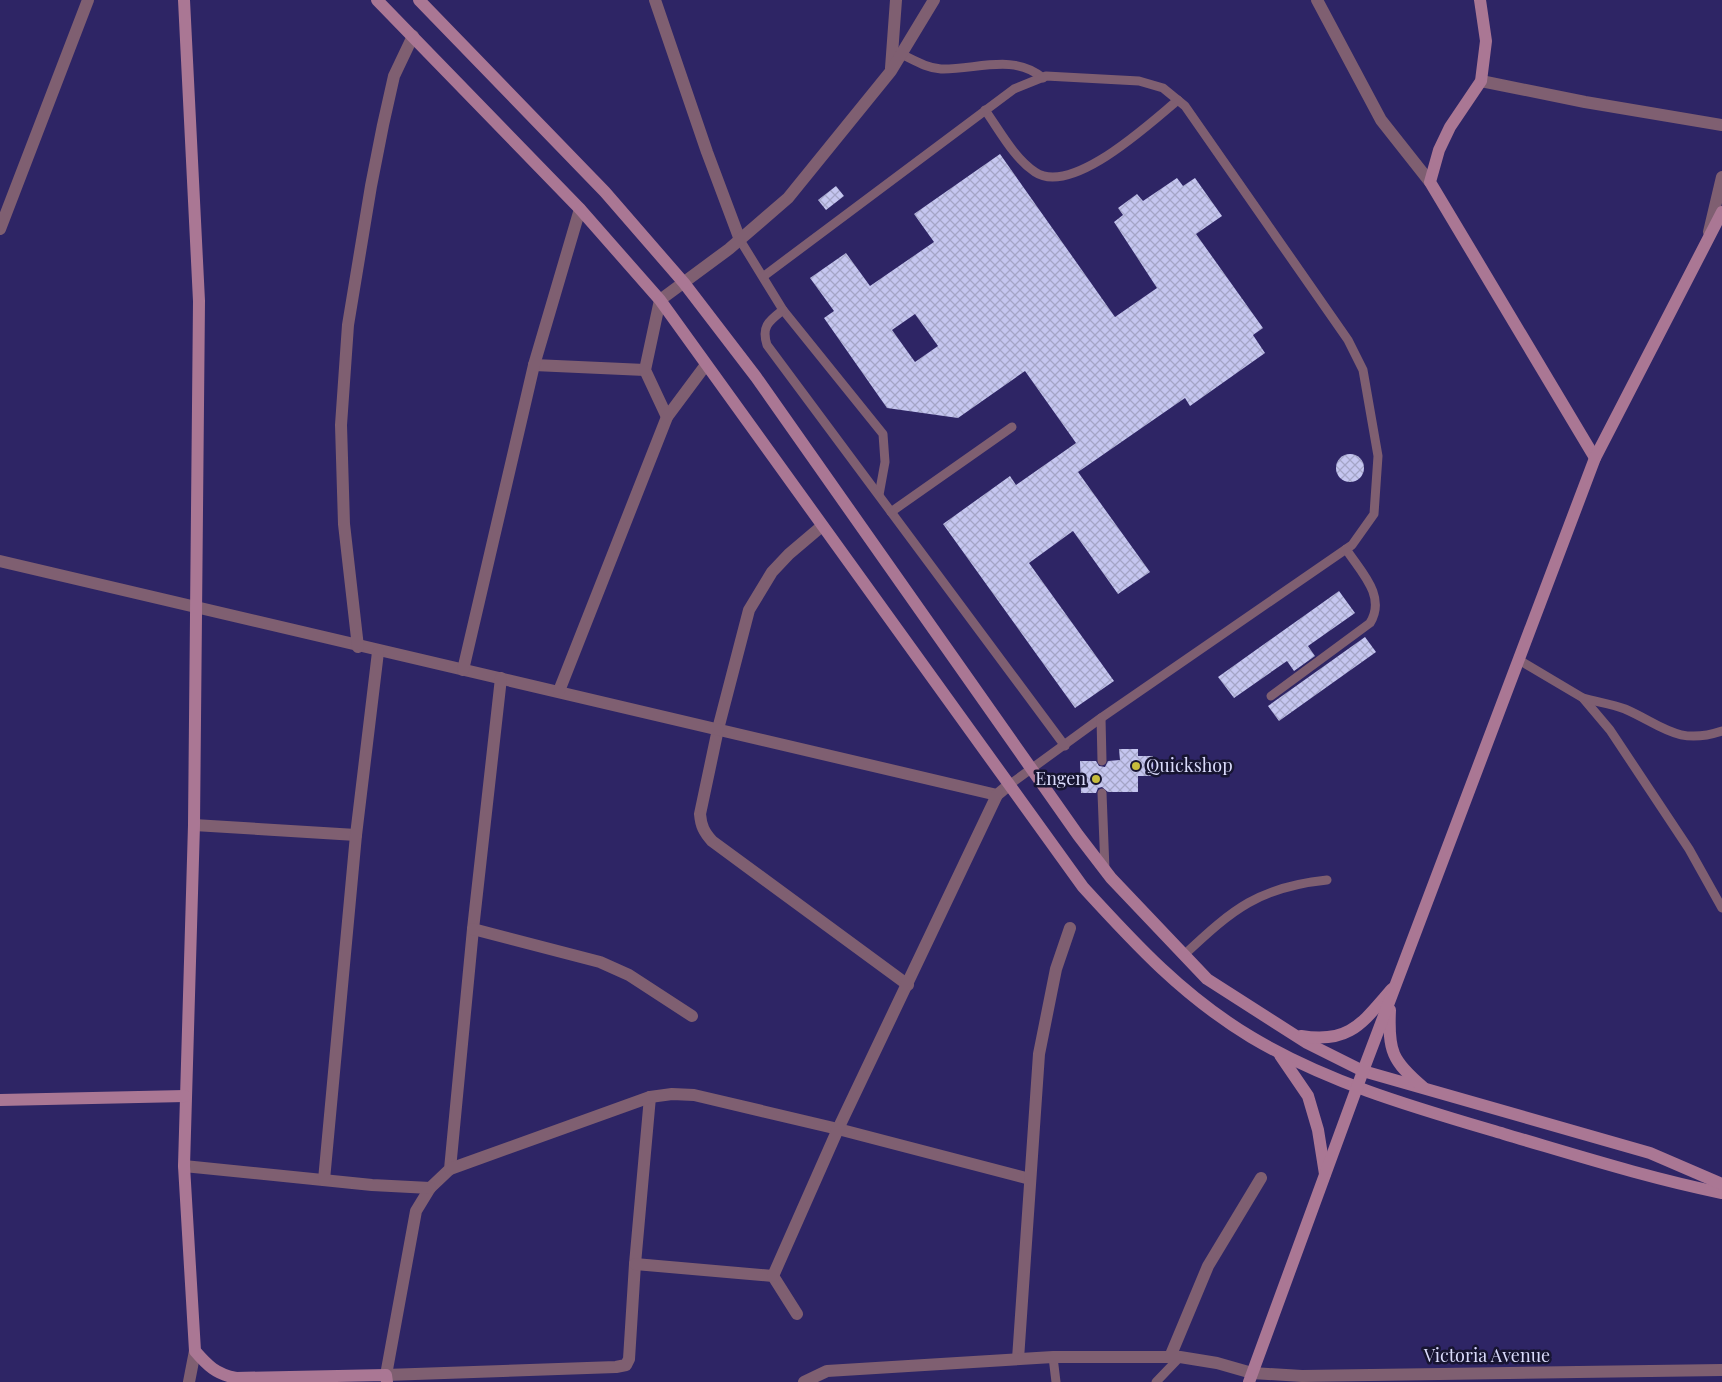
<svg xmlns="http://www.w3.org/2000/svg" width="1722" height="1382" font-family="'Playfair Display',serif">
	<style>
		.building { fill: url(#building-cross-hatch); fill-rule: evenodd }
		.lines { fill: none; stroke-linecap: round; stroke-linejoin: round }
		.lane { stroke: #7f5f71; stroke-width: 9 }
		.street { stroke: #7f5f71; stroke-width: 12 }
		.secondary { stroke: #aa7794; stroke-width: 12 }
		.poi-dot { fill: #c6bc3c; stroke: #171531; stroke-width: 2 }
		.labels { text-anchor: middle; stroke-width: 5; stroke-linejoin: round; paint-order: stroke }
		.poi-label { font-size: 18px; fill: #dadbfb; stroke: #171531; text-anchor: start }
		.street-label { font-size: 18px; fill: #dadbfb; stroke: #171531 }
	</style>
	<defs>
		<pattern id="building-cross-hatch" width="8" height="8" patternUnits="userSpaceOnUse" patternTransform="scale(1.25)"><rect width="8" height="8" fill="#c5c6f0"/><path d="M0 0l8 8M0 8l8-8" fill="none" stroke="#a4a5c7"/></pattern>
	</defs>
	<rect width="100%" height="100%" fill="#2e2565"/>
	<g class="building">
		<path d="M1000,154L1115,317L1157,288L1114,222L1123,215L1118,208L1137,194L1143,201L1177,178L1183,186L1195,178L1222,216L1196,234L1263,328L1253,335L1265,353L1190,406L1185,398L1078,472L1150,572L1118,594L1073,531L1029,563L1114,681L1075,708L943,524L1010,476L1016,485L1076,443L1025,371L958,418L887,408L824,318L834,311L810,278L846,253L870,286L934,242L914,214ZM915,314L938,346L915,362L892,330Z"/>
		<path d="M836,186L844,196L826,210L818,200Z"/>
		<circle cx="1350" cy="468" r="14"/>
		<path d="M1339,591L1355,613L1308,646L1315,656L1294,671L1287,661L1234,698L1218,677Z"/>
		<path d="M1365,637L1376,652L1279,721L1268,706Z"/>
		<path d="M1119,749H1138V756H1153V776H1138V792H1108L1102,787L1098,788L1096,793H1081L1080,761H1096L1099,766L1105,767L1108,761L1120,760Z"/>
	</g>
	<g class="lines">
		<g class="lane">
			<path d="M901,54C914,60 926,68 941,69C976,70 1013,53 1043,78"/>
			<path d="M985,110C1000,131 1014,158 1035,172C1072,197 1151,122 1178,100"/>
			<path d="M740,240L783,310L883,434L885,462L879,495"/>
			<path d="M764,276L1014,89L1046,76L1139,81L1163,88L1185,106L1348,340L1363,370L1378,456L1374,514L1352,545L1101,718L1009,785"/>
			<path d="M783,310C769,321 761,326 767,345L1065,746"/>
			<path d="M891,512L1012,427"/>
			<path d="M1519,660L1583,698L1610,730L1689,849L1722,908"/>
			<path d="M1271,696L1370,623C1387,596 1360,571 1346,549"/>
			<path d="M1583,698C1597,702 1612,704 1625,709C1662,725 1677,746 1722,731"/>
			<path d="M1101,718L1102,761"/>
			<path d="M1102,793L1105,870"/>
			<path d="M1185,954C1233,909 1259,887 1327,880"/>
			<path d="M1053,1357L1056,1382"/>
			<path d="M1156,1382L1180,1357"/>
		</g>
		<g class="street">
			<path d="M655,0L707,152L740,240"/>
			<path d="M1317,0L1381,120L1430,182"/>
			<path d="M891,68L896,0"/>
			<path d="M1481,81L1585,102L1722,125"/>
			<path d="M0,229L88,0"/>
			<path d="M1709,232L1722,177"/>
			<path d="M534,365L645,370"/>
			<path d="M667,417L645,370L660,300L729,249L788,198L891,71L934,0"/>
			<path d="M822,526L789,554L772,572L749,610L718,729L700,814C701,826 704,832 712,841L908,985"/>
			<path d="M0,561L997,795L1009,785"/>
			<path d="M358,647L344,524L341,425L348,325L371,186L383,125L394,76L413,36"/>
			<path d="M463,670L534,365L580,209"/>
			<path d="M501,678L473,929L450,1169L430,1188L416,1211L386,1375L616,1367L626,1365L629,1359L635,1264L650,1097"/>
			<path d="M559,691L667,417L705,366"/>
			<path d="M194,825L356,835"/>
			<path d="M473,929L600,962L629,975L692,1016"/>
			<path d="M184,1166L372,1185L430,1188"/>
			<path d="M450,1169L650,1097L672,1094L694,1095L838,1129L1030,1179"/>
			<path d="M324,1180L356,835L378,652"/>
			<path d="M635,1264L773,1276L797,1314"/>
			<path d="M773,1276L838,1129L997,795"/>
			<path d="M1170,1357L1208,1266L1261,1178"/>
			<path d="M1018,1359L1039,1054L1056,969L1070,928"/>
			<path d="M189,1382L195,1351"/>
			<path d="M804,1382L827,1371L1053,1357H1180L1217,1363L1252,1373L1302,1376L1722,1370"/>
		</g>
		<g class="secondary">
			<path d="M184,0L199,301L194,825L184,1166L195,1351C208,1366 216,1374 236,1378L386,1375L387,1382"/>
			<path d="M377,0L580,209L660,300L1083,887C1136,945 1183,996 1251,1037C1330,1084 1416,1108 1504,1134C1576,1155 1648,1178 1722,1193"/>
			<path d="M419,0L605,192L684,283L756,377L1078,835L1111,878L1207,979L1307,1043L1363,1071L1650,1153L1722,1184"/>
			<path d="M1480,0L1486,41L1481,81L1450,127L1439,150L1430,182L1595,458"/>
			<path d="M1390,1010C1388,1051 1392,1061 1423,1087"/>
			<path d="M1301,1036C1350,1044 1362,1023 1392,989"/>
			<path d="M1280,1055L1308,1096L1318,1130L1325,1174"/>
			<path d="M0,1100L185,1096"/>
			<path d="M1249,1382L1363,1071L1595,458L1722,212"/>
		</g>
	</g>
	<g class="poi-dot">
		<circle cx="1136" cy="766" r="5"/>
		<circle cx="1096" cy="779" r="5"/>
	</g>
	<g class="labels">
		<g class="poi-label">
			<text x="1146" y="772">Quickshop</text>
			<text x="1086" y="785" text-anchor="end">Engen</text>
		</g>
		<g class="street-label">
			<text x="1487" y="1362">Victoria Avenue</text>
		</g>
	</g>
</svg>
